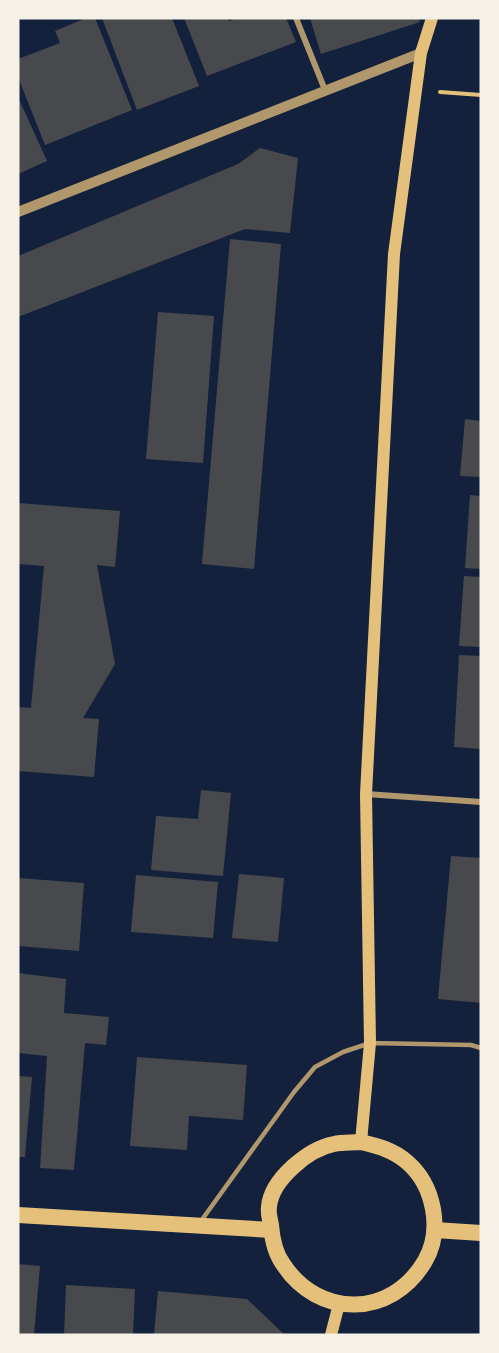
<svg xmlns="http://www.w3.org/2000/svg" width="499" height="1353" font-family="Georgia,serif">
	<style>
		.building { fill: #48494c }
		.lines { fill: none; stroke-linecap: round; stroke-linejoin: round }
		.path { stroke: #e5c07b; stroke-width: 4 }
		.service { stroke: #b1986c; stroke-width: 4.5 }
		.minor { stroke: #b1986c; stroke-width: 6 }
		.tertiary { stroke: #b1986c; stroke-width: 10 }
		.secondary { stroke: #e5c07b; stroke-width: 12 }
		.trunk { stroke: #e5c07b; stroke-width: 16 }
	</style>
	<rect width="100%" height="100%" fill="#14213d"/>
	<g class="building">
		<path d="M86,18H95L132,110L45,145L18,77V59L60,43L55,31Z"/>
		<path d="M102,18H172L199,86L137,110Z"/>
		<path d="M184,18H228L229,21L237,18H286L296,42L207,76Z"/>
		<path d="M310,18H418L420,22L321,54Z"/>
		<path d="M18,97L47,161L18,174Z"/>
		<path d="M260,148L298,158L290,233L245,229L18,317V256L238,164Z"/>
		<path d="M230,239L281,244L254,569L202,564Z"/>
		<path d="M158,312L214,316L203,463L146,459Z"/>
		<path d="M465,419L481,421V477L460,476Z"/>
		<path d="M470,495L481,496V569L465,568Z"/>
		<path d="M18,503L120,511L115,567L97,565L115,664L83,718L99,719L94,777L18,771V707L31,708L44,566L18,564Z"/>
		<path d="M464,576L481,577V647L459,646Z"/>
		<path d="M459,655L481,656V749L454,747Z"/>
		<path d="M201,790L231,793L223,876L151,870L156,816L198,819Z"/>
		<path d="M451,856L481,858V1003L438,999Z"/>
		<path d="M239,874L284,878L278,942L232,938Z"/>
		<path d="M136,875L218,882L213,938L131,932Z"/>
		<path d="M18,878L84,883L79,951L18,946Z"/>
		<path d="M18,973L66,979L64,1013L109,1017L106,1045L85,1043L74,1170L40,1168L47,1056L18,1053Z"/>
		<path d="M137,1057L247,1065L243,1120L189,1116L187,1150L130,1146Z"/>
		<path d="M18,1076L32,1077L25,1157H18Z"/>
		<path d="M18,1264L40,1266L34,1335H18Z"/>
		<path d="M66,1285L135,1289L133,1335H64Z"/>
		<path d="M158,1291L247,1299L285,1335H154Z"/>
	</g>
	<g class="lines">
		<path class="path" d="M440,92L481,95"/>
		<path class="service" d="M201,1221L294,1092L315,1067L343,1052L370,1043L471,1045L481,1048"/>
		<g class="minor">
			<path d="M296,18L325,90"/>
			<path d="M366,794L481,802"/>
		</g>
		<path class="tertiary" d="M18,212L421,53"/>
		<g class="secondary">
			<path d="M361,1142L370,1043L366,794L394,254L421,53L432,18"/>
			<path d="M331,1335L339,1304"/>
		</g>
		<g class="trunk">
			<path d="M361,1142C378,1146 393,1150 407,1162C434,1185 443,1230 425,1261C391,1319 318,1318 283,1264C275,1253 272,1238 271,1225C270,1220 268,1213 269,1207C271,1180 308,1149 334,1144C343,1142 352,1143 361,1142Z"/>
			<path d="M18,1215L271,1230"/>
			<path d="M435,1230L481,1233"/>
		</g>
	</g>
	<rect width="499" height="1353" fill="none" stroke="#f6f1e7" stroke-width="39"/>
</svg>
